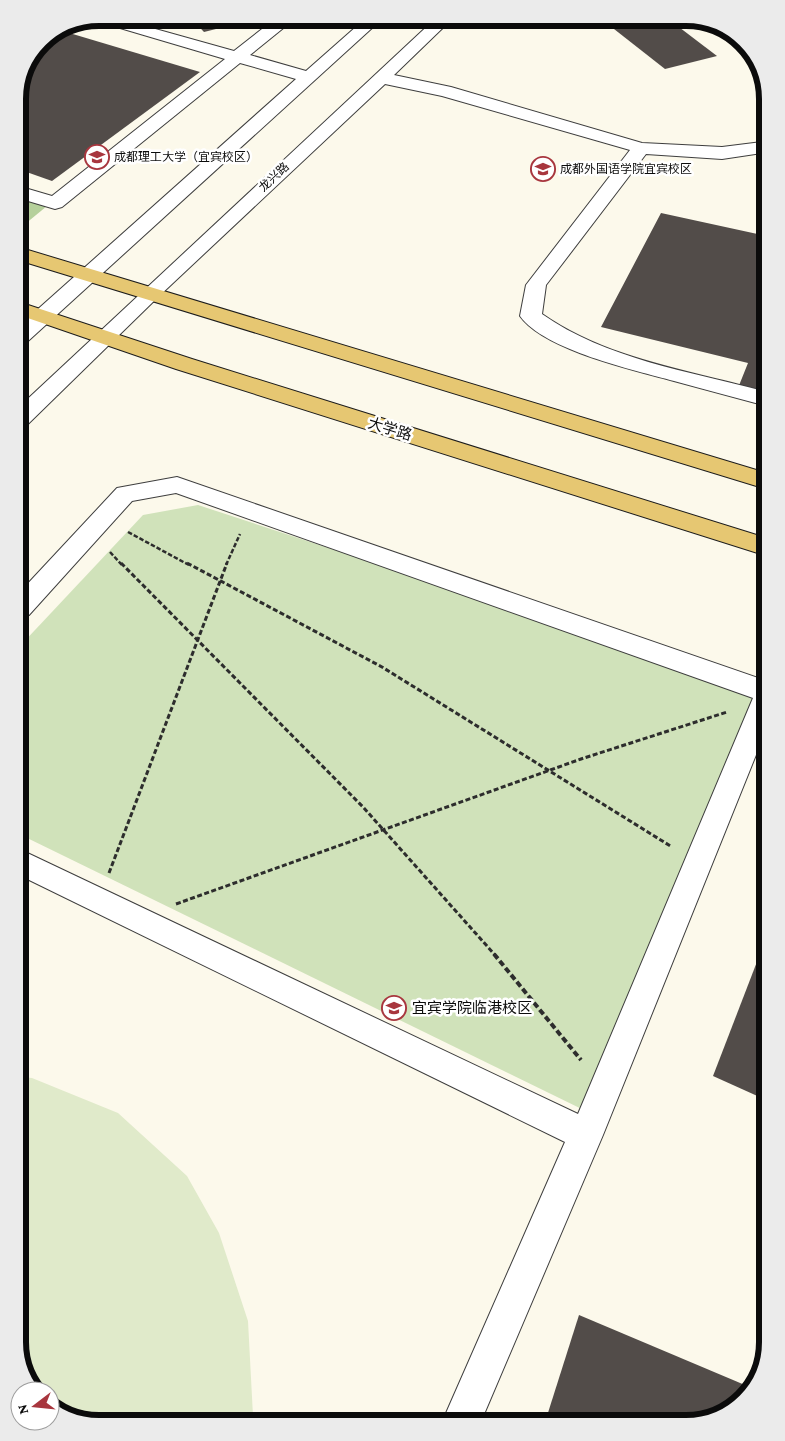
<svg xmlns="http://www.w3.org/2000/svg" width="785" height="1441" font-family="'Crimson Pro','Noto Sans SC',serif">
	<style>
		.green { fill: #d0e2ba }
		.forest { fill: #b5d09b }
		.pitch { fill: #e0eaca }
		.building { fill: #524c49 }
		.lines { fill: none; stroke-linecap: round; stroke-linejoin: round }
		.minor-casing { stroke: #3e3e3e; stroke-width: 2 }
		.major-casing { stroke: #1c1c1c; stroke-width: 2 }
		.path-far2 { stroke: #2d2d2d; stroke-width: 2.5; stroke-dasharray: 4.5 2; stroke-linecap: butt }
		.path-far1 { stroke: #2d2d2d; stroke-width: 3; stroke-dasharray: 5 2.5; stroke-linecap: butt }
		.path { stroke: #2d2d2d; stroke-width: 4; stroke-dasharray: 6 3; stroke-linecap: butt }
		.minor { fill: #fff; fill-rule: evenodd }
		.major { fill: #e6c772; fill-rule: evenodd }
		.labels { text-anchor: middle; stroke-width: 5; stroke-linejoin: round; paint-order: stroke }
		.far-poi-label { font-size: 12px; fill: #0b0b0b; stroke: #fff; text-anchor: start }
		.far-street-label { font-size: 12px; fill: #0b0b0b; stroke: #fff }
		.street-label { font-size: 15px; fill: #0b0b0b; stroke: #fff }
		.poi-label { font-size: 15px; fill: #0b0b0b; stroke: #fff; text-anchor: start }
		.rim { fill: none; stroke: #0b0b0b; stroke-width: 6 }
	</style>
	<rect width="100%" height="100%" fill="#fcf9eb"/>
	<path class="green" d="M198,505L764,691V703L594,1115L21,835L20,646L143,515Z"/>
	<path class="forest" d="M18,197L47,206L19,229H18Z"/>
	<path class="pitch" d="M22,1077L32,1078L118,1113L187,1176L219,1233L248,1321L253,1416L252,1422L94,1423L54,1410L50,1405V1391H39L24,1373Z"/>
	<g class="building">
		<path d="M191,18H260L204,32Z"/>
		<path d="M600,18H667L717,56L665,69Z"/>
		<path d="M66,32L200,72L52,181L18,169V94L37,51Z"/>
		<path d="M661,213L762,235L763,394L738,388L748,363L601,327Z"/>
		<path d="M765,941L766,1100L713,1076Z"/>
		<path d="M579,1315L752,1388L717,1417L546,1419Z"/>
	</g>
	<g class="lines">
		<defs>
			<g id="minor">
				<path d="M100,17L116,18L234,51L276,18H294L292,21L250,55L306,71L366,18H383L27,342L19,343V326L296,79L240,63L62,207L55,209L18,198V186L52,196L225,59L93,20Z"/>
				<path d="M436,18H453L394,75L451,87L642,143L722,147L762,142V153L722,159L646,154L546,285L542,314C606,359 688,371 763,391V405C733,397 703,389 674,381C634,370 544,350 520,316L526,285L630,150L442,96L385,84L157,298L27,425L19,427V407Z"/>
				<path d="M177,477L764,680V735L603,1135L482,1419L443,1420L565,1142L21,876V850L578,1114L753,698L176,493L132,501L29,615L20,617V592L117,488Z"/>
			</g>
			<g id="major">
				<path d="M18,247L763,472V488L18,260Z"/>
				<path d="M19,302L192,359L763,537L764,555L176,369L19,315Z"/>
			</g>
		</defs>
		<use href="#minor" class="minor-casing"/>
		<use href="#major" class="major-casing"/>
		<g class="path-far2">
			<path d="M128,532L189,565"/>
			<path d="M110,552L122,565"/>
			<path d="M226,565L240,534"/>
		</g>
		<g class="path-far1">
			<path d="M121,563L363,807L495,955"/>
			<path d="M187,563L382,667L672,847"/>
			<path d="M109,873L227,563"/>
			<path d="M176,904L581,759L727,712"/>
		</g>
		<path class="path" d="M494,954L581,1060"/>
		<use href="#minor" class="minor"/>
		<use href="#major" class="major"/>
	</g>
	<defs>
		<symbol id="university-ring" viewBox="-11 -11 22 22"><circle r="9.5" fill="#fff" stroke="#a8363e" stroke-width="1.5"/><path d="M0-5L7-2L0 1L-7-2ZM-4 1L0 2.5L4 1V4Q0 6-4 4Z" fill="#a8363e"/></symbol>
	</defs>
	<g fill-rule="evenodd">
		<use href="#university-ring" x="83" y="143" width="28" height="28"/>
		<use href="#university-ring" x="529" y="155" width="28" height="28"/>
		<use href="#university-ring" x="380" y="994" width="28" height="28"/>
	</g>
	<g class="labels">
		<g class="far-poi-label">
			<text x="114" y="161">成都理工大学（宜宾校区）</text>
			<text x="560" y="173">成都外国语学院宜宾校区</text>
		</g>
		<g class="far-street-label">
			<text transform="translate(274 177) rotate(-43)" y="4">龙兴路</text>
		</g>
		<g class="street-label">
			<text transform="translate(390 429) rotate(17)" y="5">大学路</text>
		</g>
		<g class="poi-label">
			<text x="412" y="1013">宜宾学院临港校区</text>
		</g>
	</g>
	<path d="M0 0H785V1441H0ZM99 26H686A73 73 0 0 1 759 99V1342A73 73 0 0 1 686 1415H99A73 73 0 0 1 26 1342V99A73 73 0 0 1 99 26Z" fill="#ebebeb" fill-rule="evenodd"/>
	<path class="rim" d="M99 26H686A73 73 0 0 1 759 99V1342A73 73 0 0 1 686 1415H99A73 73 0 0 1 26 1342V99A73 73 0 0 1 99 26Z"/>
	<g transform="translate(35 1406) rotate(254)"><circle r="24" fill="#ffffff" stroke="#9d9d9d"/>
	<path d="M0-4L9 19L0 12L-9 19Z" fill="#a8363e"/>
	<text y="-8" font-size="14" font-weight="bold" text-anchor="middle" fill="#0b0b0b">N</text>
	</g>
</svg>
